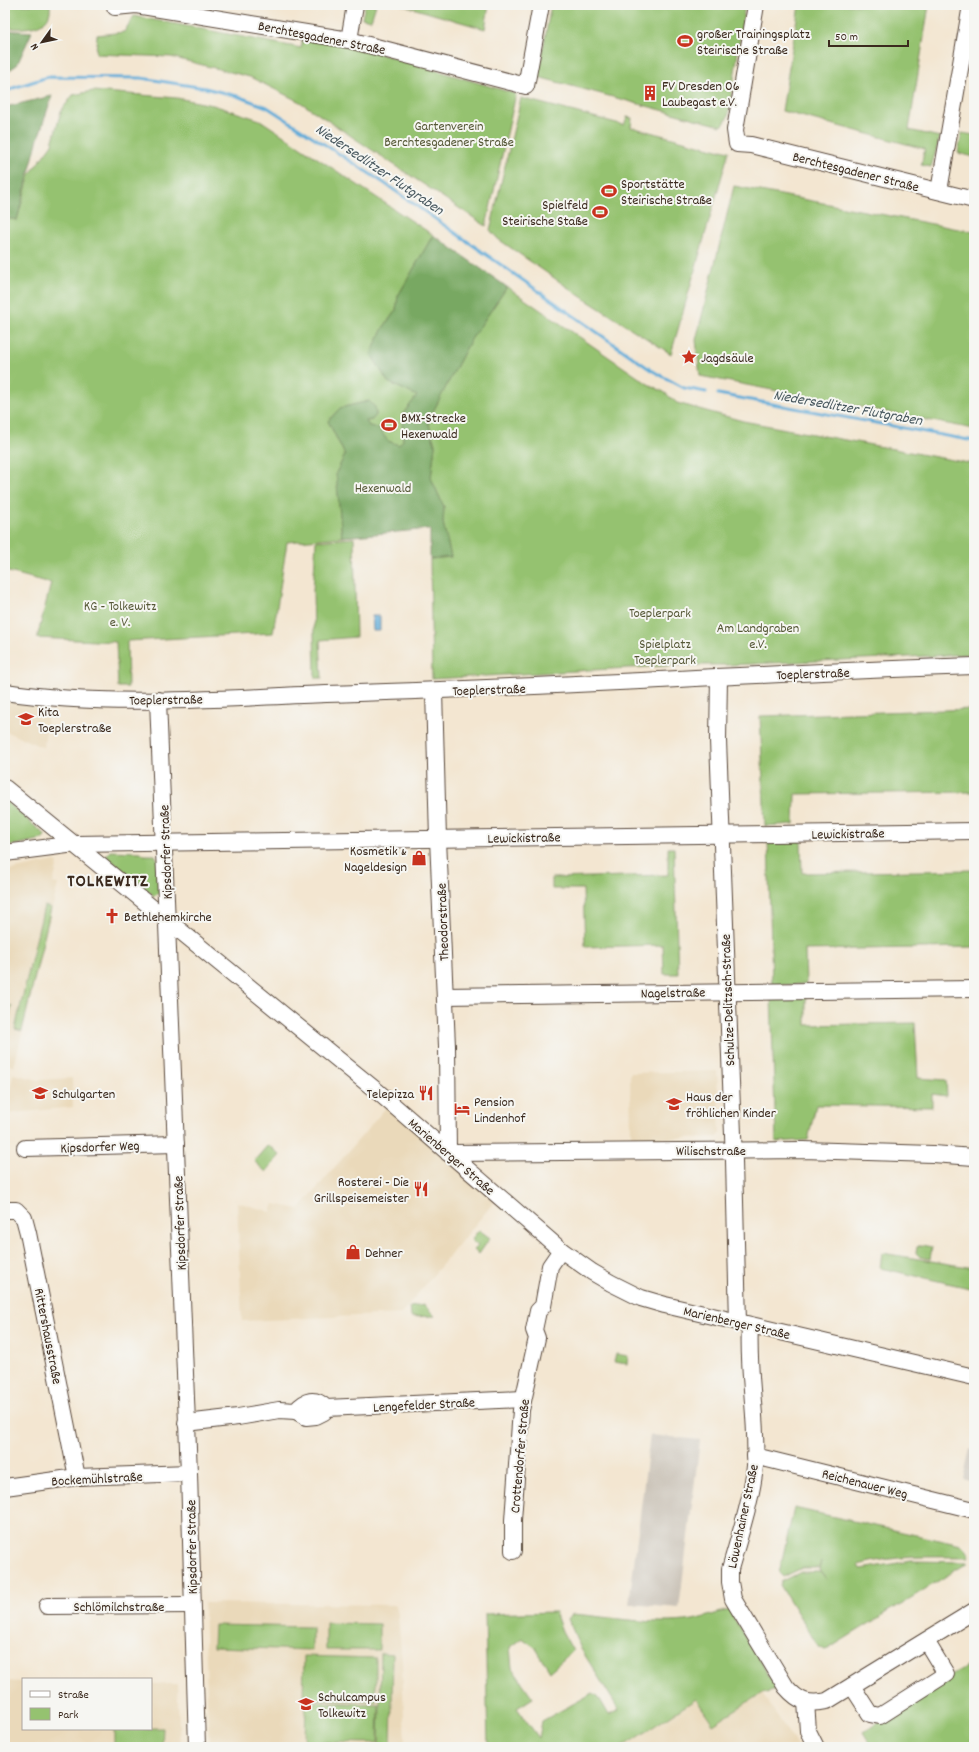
<svg xmlns="http://www.w3.org/2000/svg" width="979" height="1752" font-family="Dekko,sans-serif">
	<style>
		.built { fill: #ead9ba }
		.industrial { fill: #cac3b8 }
		.green { fill: #95c270; stroke: #687647 }
		.forest { fill: #78a862; stroke: #5a6940 }
		.water { fill: #60acd9; stroke: #4e6b7c }
		.lines { fill: none; stroke-linecap: round; stroke-linejoin: round }
		.stream { stroke: #60acd9; stroke-width: 3 }
		.minor-casing { stroke: #574639; stroke-width: 18 }
		.minor { stroke: #fff; stroke-width: 16 }
		.labels { text-anchor: middle; stroke-width: 4; stroke-linejoin: round; paint-order: stroke }
		.poi-label { font-size: 14px; fill: #3b2a1e; stroke: #f6f6f2; text-anchor: start }
		.street-label { font-size: 14px; fill: #3b2a1e; stroke: #f6f6f2 }
		.park-label { font-size: 14px; fill: #565837; stroke: #f6f6f2 }
		.water-label { font-size: 15px; font-style: italic; fill: #48585f; stroke: #f6f6f2 }
		.district-label { font-size: 18px; font-weight: bold; letter-spacing: 1px; fill: #3b2a1e; stroke: #f6f6f2 }
	</style>
	<rect width="100%" height="100%" fill="#f6f6f2"/>
	<filter id="ink" filterUnits="userSpaceOnUse"><feTurbulence type="fractalNoise" baseFrequency=".025" numOctaves="2"/><feDisplacementMap in="SourceGraphic" scale="8" xChannelSelector="R" yChannelSelector="G"/><feConvolveMatrix kernelMatrix="1 2 1 2 8 2 1 2 1" color-interpolation-filters="sRGB"/></filter>
	<filter id="wash" filterUnits="userSpaceOnUse"><feTurbulence type="fractalNoise" baseFrequency=".012" numOctaves="4" result="noise"/><feDisplacementMap in="SourceGraphic" scale="16" xChannelSelector="R" yChannelSelector="G"/><feGaussianBlur stdDeviation="0.9" result="paint"/><feColorMatrix in="noise" values="0 0 0 0 0 0 0 0 0 0 0 0 0 0 0 0 0 1.4 0 .05"/><feComposite in="paint" operator="in"/></filter>
	<g filter="url(#wash)">
		<rect width="100%" height="100%" fill="#f3e6d1"/>
		<g class="built">
			<path d="M5,700L48,706L44,748L5,731Z"/>
			<path d="M55,861L58,863L53,883L58,884L14,1067L5,1063V871Z"/>
			<path d="M717,1071L720,1134L718,1137L631,1139L630,1073Z"/>
			<path d="M13,1074L39,1080L72,1078L73,1107L5,1114Z"/>
			<path d="M390,1103L499,1196L401,1314L242,1321L237,1202L271,1212L274,1204L299,1209Z"/>
			<path d="M204,1603L396,1605L398,1615L402,1661L405,1747H209Z"/>
			<path d="M5,1681L23,1682V1729H151V1684H177L180,1747H5Z"/>
			<path d="M762,1693L798,1747H622L696,1699L713,1724Z"/>
		</g>
		<g class="industrial">
			<path d="M650,1435L700,1440L679,1608L629,1604Z"/>
			<path d="M970,1449L974,1450V1482L963,1479Z"/>
		</g>
		<g class="green">
			<path d="M5,5H50C53,29 25,29 7,28H5Z"/>
			<path d="M365,5H376L371,20L362,18Z"/>
			<path d="M402,5H489L485,29Z"/>
			<path d="M551,5H745L732,92L728,116L724,124L721,126L538,77Z"/>
			<path d="M799,5H929L909,130L940,137L931,167L921,165L925,149L782,111Z"/>
			<path d="M134,16L301,48L303,37L343,43L516,94L486,226L300,102L250,77L171,57L96,54L97,35L124,32Z"/>
			<path d="M93,91L177,98L213,105L260,120L433,235L398,296L396,310L383,328L371,354L388,382L417,396L402,415L403,440L399,445L388,441L378,428L369,426L366,421L372,420L376,415L375,407L369,401L340,408L328,421L345,455L336,473L342,537L287,542L273,633L127,641L128,687H118L116,642L37,638L51,583L5,571V218L17,220L30,174L52,144L61,111L73,95Z"/>
			<path d="M521,98L624,125L627,117L632,118L631,127L721,151V149L729,151L671,354L580,296L498,239L490,230Z"/>
			<path d="M962,133L974,135V157L958,153Z"/>
			<path d="M734,186L974,232V429L700,376L696,340Z"/>
			<path d="M507,287L648,384L664,392L677,403L743,421L974,464V654L728,665H682L432,679L430,559L451,557L443,523L444,507L431,478L435,445L428,421L470,341Z"/>
			<path d="M354,538L356,637L320,640L322,678H315L313,591L316,541Z"/>
			<path d="M974,709V792L795,794L794,824L765,826L760,716Z"/>
			<path d="M5,800L45,835L43,839L5,847Z"/>
			<path d="M801,839L802,873L974,870V947L805,950L806,984L772,985L768,840Z"/>
			<path d="M668,848H674L678,974H664L663,945L585,947L583,889H552V878L668,875Z"/>
			<path d="M110,851L141,852L144,855H155L159,862V893L154,896L107,857V854Z"/>
			<path d="M44,906L51,908L22,1031L15,1029Z"/>
			<path d="M771,997H806V1025L915,1023L918,1078L946,1080L947,1096L932,1094V1107L816,1105L808,1140L776,1142Z"/>
			<path d="M5,1004L12,1006L5,1034Z"/>
			<path d="M268,1145L280,1155L266,1172L254,1161Z"/>
			<path d="M479,1230L490,1238L479,1254L474,1250L478,1246L471,1240Z"/>
			<path d="M921,1245L932,1247L930,1259L920,1257L916,1253L917,1247Z"/>
			<path d="M882,1253L974,1268V1289L880,1268Z"/>
			<path d="M424,1305L435,1316L411,1317L410,1307Z"/>
			<path d="M616,1354L628,1356L627,1364L614,1362Z"/>
			<path d="M794,1508L961,1545L965,1548L970,1555L969,1557C932,1557 894,1555 858,1565L860,1569L911,1561L969,1562L828,1649L825,1650L818,1646L780,1585L781,1582L801,1572H821L827,1580L820,1570L822,1561L820,1568H802L783,1577L779,1573Z"/>
			<path d="M729,1610L777,1689L762,1693L713,1724L696,1699L622,1747H488L485,1614L555,1612L562,1631L573,1651L550,1671L535,1647L522,1638L510,1647L512,1668L533,1698L517,1708L539,1738L542,1721L593,1693L598,1696L609,1715L619,1710L581,1649L568,1619L572,1614C612,1617 654,1626 693,1620C706,1617 717,1613 729,1610Z"/>
			<path d="M326,1623L379,1624V1650H326Z"/>
			<path d="M214,1625L312,1627V1650L213,1647Z"/>
			<path d="M381,1653L393,1654L391,1747H379Z"/>
			<path d="M304,1656L376,1658V1701L303,1699Z"/>
			<path d="M974,1661V1747H872L863,1732Z"/>
			<path d="M306,1702L379,1704L378,1743L305,1742Z"/>
			<path d="M163,1728L162,1747H114V1729Z"/>
		</g>
		<g class="forest">
			<path d="M5,30L32,32L17,65L5,73Z"/>
			<path d="M52,96L37,142L17,220L5,218V107Z"/>
			<path d="M433,235L507,287L470,341L428,421L435,445L431,478L444,507L443,523L451,557L430,559V529L342,537L336,473L345,455L328,421L340,408L369,401L375,407L376,415L372,420L366,421L369,426L378,428L388,441L399,445L403,440L402,415L417,396L388,382L371,354L383,328L396,310L398,296Z"/>
		</g>
		<path class="water" d="M372,616H380V631H373Z"/>
		<g class="lines">
			<g class="stream">
				<path d="M5,93L13,88L48,77L141,78L205,88L237,96L267,107L384,183L651,370L684,388L706,392"/>
				<path d="M718,394L974,441"/>
			</g>
		</g>
	</g>
	<g filter="url(#ink)">
		<g class="lines">
			<defs>
				<g id="minor">
					<path d="M756,5L735,130L737,144L751,145L974,200"/>
					<path d="M115,7L136,5L349,40L526,86L541,5"/>
					<path d="M349,40L355,5"/>
					<path d="M939,191L971,5"/>
					<path d="M719,677L718,740L734,1161L738,1323"/>
					<path d="M434,691L438,839L447,1046L448,1153L803,1150L933,1154L974,1157"/>
					<path d="M5,692C110,708 220,698 326,694C542,688 758,673 974,666"/>
					<path d="M158,700L189,1473L197,1747"/>
					<path d="M5,788L378,1092L561,1250L592,1272L611,1283L641,1298L665,1305L974,1377"/>
					<path d="M5,853L75,844L974,831"/>
					<path d="M445,996L974,989"/>
					<path d="M25,1148L176,1144"/>
					<path d="M5,1210H16L24,1218L28,1233L77,1477"/>
					<path d="M750,1326C747,1373 758,1419 755,1466C752,1499 739,1537 730,1569V1582L733,1599L786,1687C799,1702 809,1705 827,1701L974,1611"/>
					<path d="M326,1408L523,1399"/>
					<path d="M296,1411C305,1400 315,1397 326,1408"/>
					<path d="M186,1423L238,1417L279,1410L296,1411L306,1417L316,1416L324,1412L326,1408"/>
					<path d="M755,1456L974,1510"/>
					<path d="M5,1487L77,1477L189,1473"/>
					<path d="M513,1551V1520L521,1410L537,1338L534,1330L538,1311L543,1306L550,1266L561,1250"/>
					<path d="M47,1606L192,1605"/>
					<path d="M852,1686L870,1714L880,1716L946,1674L926,1641"/>
					<path d="M806,1702L808,1731L816,1747"/>
				</g>
			</defs>
			<use href="#minor" class="minor-casing"/>
			<use href="#minor" class="minor"/>
		</g>
	</g>
	<defs>
		<symbol id="stadium-bare" viewBox="-9 -9 18 18"><path d="M0-5a6.5 5 0 1 0 0 10a6.5 5 0 1 0 0-10ZM-3.5-1.8h7v3.6h-7Z" fill="#c8321e" stroke="#f6f6f2" stroke-width="2.5" paint-order="stroke"/></symbol>
		<symbol id="building-bare" viewBox="-9 -9 18 18"><path d="M-4-6H4V6H1V3H-1V6H-4ZM-2.5-4.3h1.7v1.8h-1.7ZM.8-4.3h1.7v1.8H.8ZM-2.5-1h1.7V.8h-1.7ZM.8-1h1.7V.8H.8Z" fill="#c8321e" stroke="#f6f6f2" stroke-width="2.5" paint-order="stroke"/></symbol>
		<symbol id="sight-bare" viewBox="-9 -9 18 18"><path d="M0-6L1.8-2.2L6-1.7L2.9 1.2L3.7 5.4L0 3.3L-3.7 5.4L-2.9 1.2L-6-1.7L-1.8-2.2Z" fill="#c8321e" stroke="#f6f6f2" stroke-width="2.5" paint-order="stroke"/></symbol>
		<symbol id="school-bare" viewBox="-9 -9 18 18"><path d="M0-5L7-2L0 1L-7-2ZM-4 1L0 2.5L4 1V4Q0 6-4 4Z" fill="#c8321e" stroke="#f6f6f2" stroke-width="2.5" paint-order="stroke"/></symbol>
		<symbol id="shop-bare" viewBox="-9 -9 18 18"><path d="M-5-2.5h2.3a2.7 3.5 0 0 1 5.4 0H5L5.5 6h-11ZM-1.5-2.5h3a1.5 2.3 0 0 0-3 0Z" fill="#c8321e" stroke="#f6f6f2" stroke-width="2.5" paint-order="stroke"/></symbol>
		<symbol id="church-bare" viewBox="-9 -9 18 18"><path d="M-1.2-6h2.4v3.5h3.3v2.4h-3.3V6h-2.4V-.1h-3.3v-2.4h3.3Z" fill="#c8321e" stroke="#f6f6f2" stroke-width="2.5" paint-order="stroke"/></symbol>
		<symbol id="restaurant-bare" viewBox="-9 -9 18 18"><path d="M-5-6h1v4h1v-4h1v4h1v-4h1v5L-1.5 .5V6h-2V.5L-5-1ZM5-6V6H3V1.5H1.5Q1.5-4 5-6Z" fill="#c8321e" stroke="#f6f6f2" stroke-width="2.5" paint-order="stroke"/></symbol>
		<symbol id="hotel-bare" viewBox="-9 -9 18 18"><path d="M-6-4.5h1.5V1H6V5H4.5V3h-9V5H-6ZM-4 0a1.8 1.8 0 1 1 3.6 0ZM.5 0V-2.5h3Q6-2.5 6 0Z" fill="#c8321e" stroke="#f6f6f2" stroke-width="2.5" paint-order="stroke"/></symbol>
	</defs>
	<g fill-rule="evenodd">
		<use href="#stadium-bare" x="674" y="30" width="22" height="22"/>
		<use href="#building-bare" x="639" y="82" width="22" height="22"/>
		<use href="#stadium-bare" x="598" y="180" width="22" height="22"/>
		<use href="#stadium-bare" x="589" y="201" width="22" height="22"/>
		<use href="#sight-bare" x="678" y="346" width="22" height="22"/>
		<use href="#stadium-bare" x="378" y="414" width="22" height="22"/>
		<use href="#school-bare" x="15" y="708" width="22" height="22"/>
		<use href="#shop-bare" x="408" y="847" width="22" height="22"/>
		<use href="#church-bare" x="101" y="905" width="22" height="22"/>
		<use href="#school-bare" x="29" y="1082" width="22" height="22"/>
		<use href="#restaurant-bare" x="415" y="1082" width="22" height="22"/>
		<use href="#school-bare" x="663" y="1093" width="22" height="22"/>
		<use href="#hotel-bare" x="451" y="1098" width="22" height="22"/>
		<use href="#restaurant-bare" x="410" y="1178" width="22" height="22"/>
		<use href="#shop-bare" x="342" y="1241" width="22" height="22"/>
		<use href="#school-bare" x="295" y="1693" width="22" height="22"/>
	</g>
	<g class="labels">
		<g class="poi-label">
			<text x="697" y="38">großer Trainingsplatz<tspan x="697" dy="16">Steirische Straße</tspan></text>
			<text x="662" y="90">FV Dresden 06<tspan x="662" dy="16">Laubegast e.V.</tspan></text>
			<text x="621" y="188">Sportstätte<tspan x="621" dy="16">Steirische Straße</tspan></text>
			<text x="588" y="209" text-anchor="end">Spielfeld<tspan x="588" dy="16">Steirische Staße</tspan></text>
			<text x="701" y="362">Jagdsäule</text>
			<text x="401" y="422">BMX-Strecke<tspan x="401" dy="16">Hexenwald</tspan></text>
			<text x="38" y="716">Kita<tspan x="38" dy="16">Toeplerstraße</tspan></text>
			<text x="407" y="855" text-anchor="end">Kosmetik &amp;<tspan x="407" dy="16">Nageldesign</tspan></text>
			<text x="124" y="921">Bethlehemkirche</text>
			<text x="52" y="1098">Schulgarten</text>
			<text x="414" y="1098" text-anchor="end">Telepizza</text>
			<text x="686" y="1101">Haus der<tspan x="686" dy="16">fröhlichen Kinder</tspan></text>
			<text x="474" y="1106">Pension<tspan x="474" dy="16">Lindenhof</tspan></text>
			<text x="409" y="1186" text-anchor="end">Rosterei - Die<tspan x="409" dy="16">Grillspeisemeister</tspan></text>
			<text x="365" y="1257">Dehner</text>
			<text x="318" y="1701">Schulcampus<tspan x="318" dy="16">Tolkewitz</tspan></text>
		</g>
		<g class="street-label">
			<text transform="translate(322 37) rotate(11)" y="5">Berchtesgadener Straße</text>
			<text transform="translate(856 171) rotate(14)" y="5">Berchtesgadener Straße</text>
			<text transform="translate(813 673) rotate(-2)" y="5">Toeplerstraße</text>
			<text transform="translate(489 689) rotate(-2)" y="5">Toeplerstraße</text>
			<text transform="translate(166 699) rotate(-1)" y="5">Toeplerstraße</text>
			<text transform="translate(848 833) rotate(-1)" y="5">Lewickistraße</text>
			<text transform="translate(524 837) rotate(-1)" y="5">Lewickistraße</text>
			<text transform="translate(165 852) rotate(-92)" y="5">Kipsdorfer Straße</text>
			<text transform="translate(442 922) rotate(-92)" y="5">Theodorstraße</text>
			<text transform="translate(673 992) rotate(-1)" y="5">Nagelstraße</text>
			<text transform="translate(727 1000) rotate(-92)" y="5">Schulze-Delitzsch-Straße</text>
			<text transform="translate(100 1146) rotate(-2)" y="5">Kipsdorfer Weg</text>
			<text x="711" y="1155">Wilischstraße</text>
			<text transform="translate(452 1156) rotate(41)" y="5">Marienberger Straße</text>
			<text transform="translate(179 1223) rotate(-92)" y="5">Kipsdorfer Straße</text>
			<text transform="translate(737 1322) rotate(13)" y="5">Marienberger Straße</text>
			<text transform="translate(49 1336) rotate(79)" y="5">Rittershausstraße</text>
			<text transform="translate(424 1404) rotate(-3)" y="5">Lengefelder Straße</text>
			<text transform="translate(519 1456) rotate(-85)" y="5">Crottendorfer Straße</text>
			<text transform="translate(97 1478) rotate(-3)" y="5">Bockemühlstraße</text>
			<text transform="translate(865 1483) rotate(14)" y="5">Reichenauer Weg</text>
			<text transform="translate(742 1516) rotate(-78)" y="5">Löwenhainer Straße</text>
			<text transform="translate(191 1547) rotate(-91)" y="5">Kipsdorfer Straße</text>
			<text x="119" y="1611">Schlömilchstraße</text>
		</g>
		<g class="park-label">
			<text x="449" y="130">Gartenverein<tspan x="449" dy="16">Berchtesgadener Straße</tspan></text>
			<text x="383" y="492">Hexenwald</text>
			<text x="120" y="610">KG - Tolkewitz<tspan x="120" dy="16">e. V.</tspan></text>
			<text x="660" y="617">Toeplerpark</text>
			<text x="758" y="632">Am Landgraben<tspan x="758" dy="16">e.V.</tspan></text>
			<text x="665" y="648">Spielplatz<tspan x="665" dy="16">Toeplerpark</tspan></text>
		</g>
		<g class="water-label">
			<text transform="translate(380 169) rotate(34)" y="5">Niedersedlitzer Flutgraben</text>
			<text transform="translate(848 407) rotate(10)" y="5">Niedersedlitzer Flutgraben</text>
		</g>
		<g class="district-label">
			<text x="108" y="886">TOLKEWITZ</text>
		</g>
	</g>
	<rect width="979" height="1752" fill="none" stroke="#f6f6f2" stroke-width="20"/>
	<rect x="22" y="1678" width="130" height="52" fill="#f6f6f2" stroke="#aba49d"/>
	<rect x="30" y="1691" width="20" height="6" fill="#ffffff" stroke="#aba49d"/>
	<text x="58" y="1698" font-size="12" fill="#3b2a1e">Straße</text>
	<rect x="30" y="1708" width="20" height="12" fill="#95c270" stroke="#aba49d"/>
	<text x="58" y="1718" font-size="12" fill="#3b2a1e">Park</text>
	<g transform="translate(42 42) rotate(237)" stroke="#f6f6f2" stroke-width="3" paint-order="stroke">
	<path d="M0-3L7 15L0 10L-7 15Z" fill="#3b2a1e"/>
	<text y="-6" font-size="11" font-weight="bold" text-anchor="middle" fill="#3b2a1e">N</text>
	</g>
	<path d="M829 40v6h79v-6" fill="none" stroke="#3b2a1e" stroke-width="2"/>
	<text x="835" y="40" font-size="12" fill="#3b2a1e" stroke="#f6f6f2" stroke-width="3" paint-order="stroke">50 m</text>
</svg>
